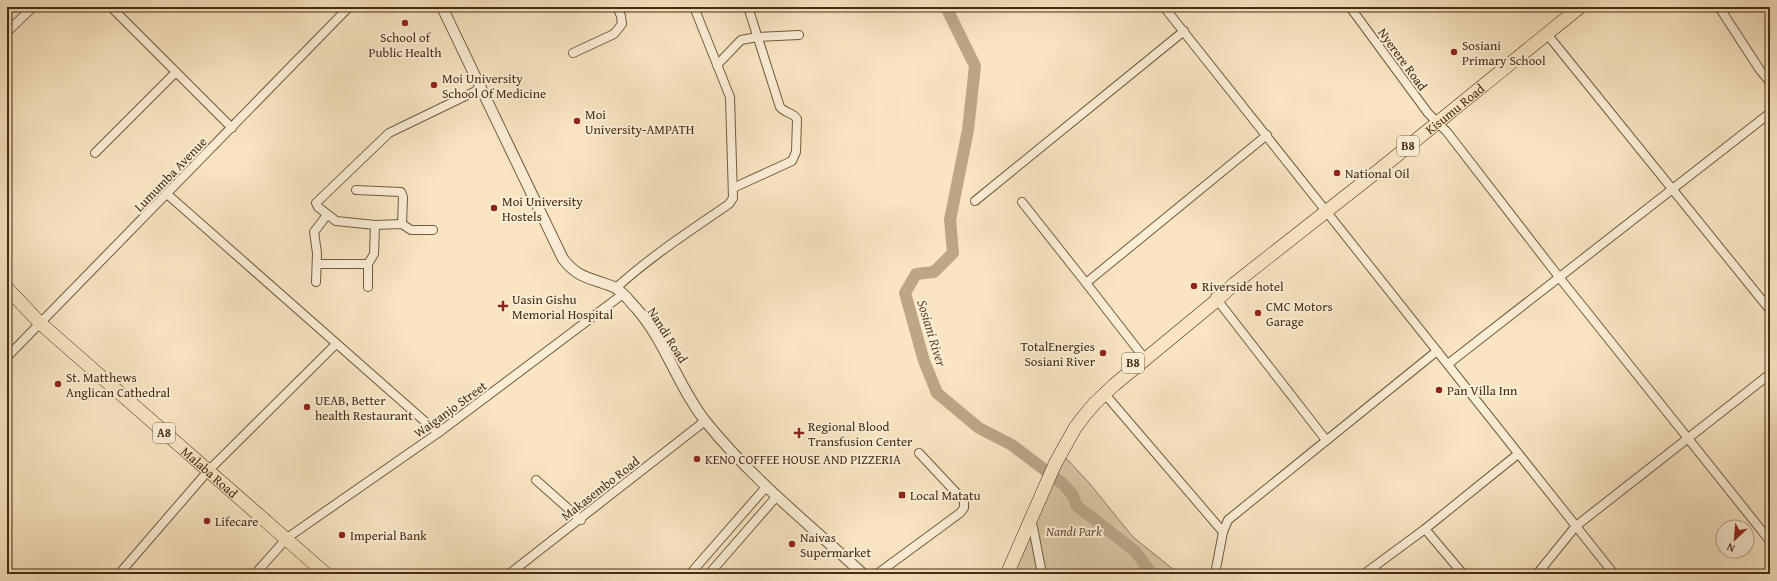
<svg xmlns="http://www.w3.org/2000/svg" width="1777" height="581" font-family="'Gentium Book Plus',serif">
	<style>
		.green { fill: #dac6a4; stroke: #90795b }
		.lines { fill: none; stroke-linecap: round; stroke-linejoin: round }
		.river { stroke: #bca686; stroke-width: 12 }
		.minor-casing { stroke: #725a3e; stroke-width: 10 }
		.tertiary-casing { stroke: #725a3e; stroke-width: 12 }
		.trunk-casing { stroke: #452c12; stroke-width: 14 }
		.minor { stroke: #fbeed7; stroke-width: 8 }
		.tertiary { stroke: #fbeed7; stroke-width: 10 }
		.trunk { stroke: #f9e5c2; stroke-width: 13 }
		.poi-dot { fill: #8f2418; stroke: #fbeed7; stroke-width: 1.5 }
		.labels { text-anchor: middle; stroke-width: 4; stroke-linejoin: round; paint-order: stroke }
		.shield { fill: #fbeed7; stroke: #7c664d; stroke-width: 1 }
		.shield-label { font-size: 12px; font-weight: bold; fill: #452c12 }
		.poi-label { font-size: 13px; fill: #452c12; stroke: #fbeed7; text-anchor: start }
		.street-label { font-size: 13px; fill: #452c12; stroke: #fbeed7 }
		.park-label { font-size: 13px; font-style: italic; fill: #634b2f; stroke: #fbeed7 }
		.water-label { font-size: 14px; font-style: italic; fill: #634a2f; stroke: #fbeed7 }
	</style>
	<rect width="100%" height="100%" fill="#f9e5c2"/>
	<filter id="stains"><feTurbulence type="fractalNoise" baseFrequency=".005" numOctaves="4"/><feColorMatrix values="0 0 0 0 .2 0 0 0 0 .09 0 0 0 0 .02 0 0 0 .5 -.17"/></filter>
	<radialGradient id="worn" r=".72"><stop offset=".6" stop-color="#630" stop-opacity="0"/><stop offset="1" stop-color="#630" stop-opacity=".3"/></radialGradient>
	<path class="green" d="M1065,457L1090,484L1133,537L1179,574H1008Z"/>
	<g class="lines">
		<path class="river" d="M946,7L975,66L968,130L950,220L953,253L934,272L916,274L905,293L924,361L937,393L979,428L1012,445L1063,484L1072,494L1077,506L1135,551L1152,574"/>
		<defs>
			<g id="minor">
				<path d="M111,7L232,128"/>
				<path d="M1164,7L1614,574"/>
				<path d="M1350,7L1428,113L1447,132L1559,277L1770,541"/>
				<path d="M1719,7L1760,70L1770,82"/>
				<path d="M7,32L33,7"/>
				<path d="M1547,34L1770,310"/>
				<path d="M573,53L614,34L622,24L621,16L617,7"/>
				<path d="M717,65L741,40L758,37L799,35"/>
				<path d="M95,153L176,72"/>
				<path d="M733,188L792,161L796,152L797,119C794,113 785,113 780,107L748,7"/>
				<path d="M356,190L401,192L403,197L402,224"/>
				<path d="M167,194L438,433"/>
				<path d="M975,201L1184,31"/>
				<path d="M1022,202L1086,283"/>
				<path d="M433,230H411L402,224L375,225L336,221L318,207L316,203L389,133L480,89"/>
				<path d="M317,264H368L374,254L375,225"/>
				<path d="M316,282L317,253L314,232L327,215"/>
				<path d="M368,287V264"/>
				<path d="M616,288C651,256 690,231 729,204L733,198L730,97L694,7"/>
				<path d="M1215,297L1326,440"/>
				<path d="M1142,355L1086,283L1267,135"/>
				<path d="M7,357L349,7"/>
				<path d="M1448,364L1770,113"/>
				<path d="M1104,393L1223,532"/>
				<path d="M536,480L581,520"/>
				<path d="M1029,524L1033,527L1042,574"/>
				<path d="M119,574L208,471L336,344"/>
				<path d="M255,574L287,538L438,433L623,294"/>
				<path d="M509,574L705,421"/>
				<path d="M690,574L766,487"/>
				<path d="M709,574L777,496"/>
				<path d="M877,574L960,513L964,508V501L919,453"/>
				<path d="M1215,574L1223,532L1228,520L1437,351"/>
				<path d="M1364,574L1425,529"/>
				<path d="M1463,574L1425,529L1518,454"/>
				<path d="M1537,574L1576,526L1770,374"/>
			</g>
			<path id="tertiary" d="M442,7L563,259C576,275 584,277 603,283C608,285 613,286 617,289C625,294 630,302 636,308C666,342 678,387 706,422C752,479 810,525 863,574"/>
			<g id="trunk">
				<path id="s1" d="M7,288L40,323L326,574"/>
				<path id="s2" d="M1007,574L1055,464L1075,428L1084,416L1095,403L1114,385L1217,300L1234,284L1384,166L1580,7"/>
			</g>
		</defs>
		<use href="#minor" class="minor-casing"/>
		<use href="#tertiary" class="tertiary-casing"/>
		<use href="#trunk" class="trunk-casing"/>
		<use href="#minor" class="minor"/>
		<use href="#tertiary" class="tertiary"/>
		<use href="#trunk" class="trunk"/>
	</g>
	<g class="poi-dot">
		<circle cx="405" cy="23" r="4"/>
		<circle cx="1454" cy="52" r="4"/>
		<circle cx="434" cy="85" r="4"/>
		<circle cx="577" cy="121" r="4"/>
		<circle cx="1337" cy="173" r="4"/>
		<circle cx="494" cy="208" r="4"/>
		<circle cx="1194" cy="286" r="4"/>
		<path d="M501 300h4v4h4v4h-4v4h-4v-4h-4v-4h4z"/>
		<circle cx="1258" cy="313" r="4"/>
		<circle cx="1103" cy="353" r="4"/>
		<circle cx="58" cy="384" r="4"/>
		<circle cx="1439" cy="390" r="4"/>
		<circle cx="307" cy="407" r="4"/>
		<path d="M797 427h4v4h4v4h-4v4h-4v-4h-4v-4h4z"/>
		<circle cx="697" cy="459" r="4"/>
		<rect x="898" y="491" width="8" height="8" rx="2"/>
		<circle cx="207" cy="521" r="4"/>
		<circle cx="342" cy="535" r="4"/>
		<circle cx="792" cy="544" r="4"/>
	</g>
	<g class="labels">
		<g class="shield">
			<rect x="1397" y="136" width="22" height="20" rx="3"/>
			<rect x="1122" y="353" width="22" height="20" rx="3"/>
			<rect x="153" y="423" width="22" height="20" rx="3"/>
		</g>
		<g class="shield-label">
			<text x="1408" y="150">B8</text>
			<text x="1133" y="367">B8</text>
			<text x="164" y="437">A8</text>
		</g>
		<g class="poi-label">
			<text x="405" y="42" text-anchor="middle">School of<tspan x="405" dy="15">Public Health</tspan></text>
			<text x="1462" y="50">Sosiani<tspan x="1462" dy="15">Primary School</tspan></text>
			<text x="442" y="83">Moi University<tspan x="442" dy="15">School Of Medicine</tspan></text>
			<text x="585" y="119">Moi<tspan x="585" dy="15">University-AMPATH</tspan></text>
			<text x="1345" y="178">National Oil</text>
			<text x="502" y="206">Moi University<tspan x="502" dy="15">Hostels</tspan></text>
			<text x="1202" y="291">Riverside hotel</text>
			<text x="512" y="304">Uasin Gishu<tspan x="512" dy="15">Memorial Hospital</tspan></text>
			<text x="1266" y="311">CMC Motors<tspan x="1266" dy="15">Garage</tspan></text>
			<text x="1095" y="351" text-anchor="end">TotalEnergies<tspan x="1095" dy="15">Sosiani River</tspan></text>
			<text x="66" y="382">St. Matthews<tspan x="66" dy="15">Anglican Cathedral</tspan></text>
			<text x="1447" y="395">Pan Villa Inn</text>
			<text x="315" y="405">UEAB, Better<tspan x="315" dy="15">health Restaurant</tspan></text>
			<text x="808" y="431">Regional Blood<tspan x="808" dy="15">Transfusion Center</tspan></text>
			<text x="705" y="464">KENO COFFEE HOUSE AND PIZZERIA</text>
			<text x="910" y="500">Local Matatu</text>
			<text x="215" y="526">Lifecare</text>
			<text x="350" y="540">Imperial Bank</text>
			<text x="800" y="542">Naivas<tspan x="800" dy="15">Supermarket</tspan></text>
		</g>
		<g class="street-label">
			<text transform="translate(1403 59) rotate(54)" y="5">Nyerere Road</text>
			<text dy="5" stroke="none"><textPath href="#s2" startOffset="658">Kisumu Road</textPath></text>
			<text transform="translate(170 174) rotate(-46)" y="5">Lumumba Avenue</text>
			<text transform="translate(668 335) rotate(58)" y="5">Nandi Road</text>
			<text transform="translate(450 409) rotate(-36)" y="5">Waiganjo Street</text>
			<text dy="5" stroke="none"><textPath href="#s1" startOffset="274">Malaba Road</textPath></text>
			<text transform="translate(600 488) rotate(-38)" y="5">Makasembo Road</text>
		</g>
		<g class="park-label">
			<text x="1074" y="536">Nandi Park</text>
		</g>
		<g class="water-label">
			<text transform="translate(932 333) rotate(73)" y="5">Sosiani River</text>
		</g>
	</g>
	<rect width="1777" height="581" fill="none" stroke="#f9e5c2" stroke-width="24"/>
	<rect x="8" y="8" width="1761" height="565" fill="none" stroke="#452c12" stroke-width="2"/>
	<rect x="12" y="12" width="1753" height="557" fill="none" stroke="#452c12"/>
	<g transform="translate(1735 539) rotate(206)"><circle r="19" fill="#fbeed7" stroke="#b2a088"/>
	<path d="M0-3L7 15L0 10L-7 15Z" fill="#8f2418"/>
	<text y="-6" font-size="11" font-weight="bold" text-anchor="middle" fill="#452c12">N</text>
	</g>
	<rect width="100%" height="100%" filter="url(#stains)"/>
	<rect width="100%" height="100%" fill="url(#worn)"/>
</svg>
